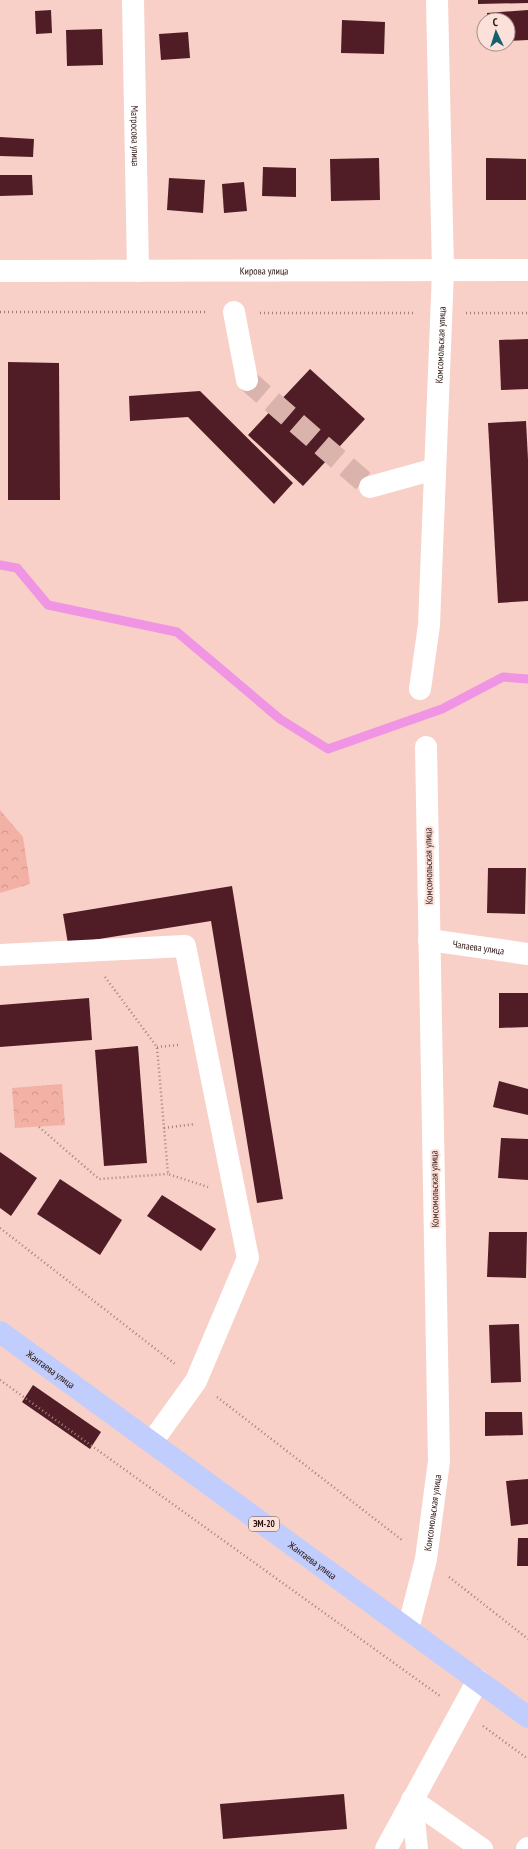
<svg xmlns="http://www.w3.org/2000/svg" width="528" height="1849" font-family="'PT Sans Narrow',sans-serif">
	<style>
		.park { fill: url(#park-crowns) }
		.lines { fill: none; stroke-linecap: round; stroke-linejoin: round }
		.stream { stroke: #f094e4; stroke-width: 9 }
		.building { fill: #501d26 }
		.minor-tunnel { stroke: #d9b3ac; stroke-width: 22; stroke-dasharray: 22 11; stroke-linecap: butt }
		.path { stroke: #a1807a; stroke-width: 2.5; stroke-dasharray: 1 3; stroke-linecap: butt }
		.minor { stroke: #fff; stroke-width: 22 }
		.major { stroke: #c1cefd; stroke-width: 22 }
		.labels { text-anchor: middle; stroke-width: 4; stroke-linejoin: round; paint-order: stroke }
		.shield { fill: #fce1db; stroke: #684f4b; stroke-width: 1 }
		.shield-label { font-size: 9px; font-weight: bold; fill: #28110d }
		.street-label { font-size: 10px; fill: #28110d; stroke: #fce1db }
	</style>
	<defs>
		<pattern id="park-crowns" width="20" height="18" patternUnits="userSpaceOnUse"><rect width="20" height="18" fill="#f2b1a4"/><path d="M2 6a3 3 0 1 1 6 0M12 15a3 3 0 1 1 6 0" fill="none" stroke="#d0978c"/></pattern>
	</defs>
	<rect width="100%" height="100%" fill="#f8d0c8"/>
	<g class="park">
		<path d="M0,810L23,837L30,884L0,893Z"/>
		<path d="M62,1084L65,1125L15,1128L12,1088Z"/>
	</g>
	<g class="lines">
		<path class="stream" d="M0,565L17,568L48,605L177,632L280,719L328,749L442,709L503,677L528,679"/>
	</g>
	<g class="building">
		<path d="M478,0H528V3L478,4Z"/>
		<path d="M51,10L52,33L36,34L35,11Z"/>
		<path d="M528,10V40L508,41V20H487V13Z"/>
		<path d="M342,20L385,22L384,54L341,53Z"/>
		<path d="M102,29L103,65L67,66L66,30Z"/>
		<path d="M188,32L190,58L161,60L159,34Z"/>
		<path d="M0,137L34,139L33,157L0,156Z"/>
		<path d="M379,158L380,200L331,201L330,159Z"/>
		<path d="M486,158L526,159V200H486Z"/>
		<path d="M263,167L296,168V197L262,196Z"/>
		<path d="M0,175H32L33,195L0,196Z"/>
		<path d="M169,178L205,180L203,213L167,210Z"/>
		<path d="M244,182L247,211L224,213L222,184Z"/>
		<path d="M528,339V389L501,390L499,340Z"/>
		<path d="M8,362L59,363L60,500H8Z"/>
		<path d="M310,369L365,419L303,486L248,435Z"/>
		<path d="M200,391L293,483L274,504L188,417L130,421L129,396Z"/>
		<path d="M526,421L528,459V601L498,603L488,423Z"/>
		<path d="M488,868H526L525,914L487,913Z"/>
		<path d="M232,886L283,1199L257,1203L211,921L68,944L63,914Z"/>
		<path d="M499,993H528V1027L499,1028Z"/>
		<path d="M89,998L92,1040L0,1047V1005Z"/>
		<path d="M138,1046L147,1163L104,1166L95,1050Z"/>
		<path d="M499,1081L528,1089V1115L493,1107Z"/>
		<path d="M501,1138L528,1139V1180L498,1178Z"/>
		<path d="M0,1152L37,1178L11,1216L0,1208Z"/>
		<path d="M60,1179L122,1220L100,1255L37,1214Z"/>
		<path d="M162,1195L216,1229L201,1251L147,1216Z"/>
		<path d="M489,1232H527L526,1278L487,1277Z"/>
		<path d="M519,1324L521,1382L491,1383L489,1325Z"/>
		<path d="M33,1385L101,1432L90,1449L22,1402Z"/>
		<path d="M485,1412H522L523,1435L485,1436Z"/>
		<path d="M528,1479V1524L511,1526L506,1481Z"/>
		<path d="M518,1538H528V1566H517Z"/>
		<path d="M344,1794L347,1829L223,1839L220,1804Z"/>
	</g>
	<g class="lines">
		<path class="minor-tunnel" d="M247,380L370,487"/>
		<g class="path">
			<path d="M0,312H207"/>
			<path d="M260,313H415"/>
			<path d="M466,313H528"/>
			<path d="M105,977L157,1047L168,1174L208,1187"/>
			<path d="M157,1047L178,1045"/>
			<path d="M39,1127L99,1179L168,1174"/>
			<path d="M164,1128L195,1124"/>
			<path d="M0,1228L175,1364"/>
			<path d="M0,1380L440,1696"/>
			<path d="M217,1397L402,1540"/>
			<path d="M449,1577L528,1639"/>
			<path d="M483,1726L528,1759"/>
		</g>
		<g class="minor">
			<path id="s1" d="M133,0L138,271"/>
			<path id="s2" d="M0,271L528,270"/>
			<path d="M234,312L247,380"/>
			<path d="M370,487L435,469"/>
			<path id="s3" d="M420,689L429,625L443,271L437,0"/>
			<path id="s4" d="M429,940L528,954"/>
			<path d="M0,955L185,946L248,1258L196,1381L152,1442"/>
			<path id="s5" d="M408,1629L426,1559L439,1461L426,747"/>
			<path d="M412,1800L482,1849"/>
			<path d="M412,1800L417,1849"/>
			<path d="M386,1849L478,1680"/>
			<path d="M527,1849L528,1848"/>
		</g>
		<path class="major" id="s6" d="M0,1332L528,1717"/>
	</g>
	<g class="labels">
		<rect class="shield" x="249" y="1517" width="30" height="14" rx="3"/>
		<g class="shield-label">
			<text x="264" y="1527">ЭМ-20</text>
		</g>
		<g class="street-label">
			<text dy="4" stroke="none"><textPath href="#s1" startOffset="136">Матросова улица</textPath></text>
			<text dy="4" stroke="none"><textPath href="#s2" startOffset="264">Кирова улица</textPath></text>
			<text dy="4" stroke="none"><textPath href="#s3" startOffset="345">Комсомольская улица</textPath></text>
			<text transform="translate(428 866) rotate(-91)" y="4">Комсомольская улица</text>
			<text dy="4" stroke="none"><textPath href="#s4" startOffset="50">Чапаева улица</textPath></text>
			<text transform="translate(434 1189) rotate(-91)" y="4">Комсомольская улица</text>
			<text dy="4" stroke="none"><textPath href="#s6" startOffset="63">Жантаева улица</textPath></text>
			<text dy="4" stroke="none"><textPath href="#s5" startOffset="119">Комсомольская улица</textPath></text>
			<text dy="4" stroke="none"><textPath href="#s6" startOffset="387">Жантаева улица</textPath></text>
		</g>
	</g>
	<g transform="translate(496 32) rotate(356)"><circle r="19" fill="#fce1db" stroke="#a78e89"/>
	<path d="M0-3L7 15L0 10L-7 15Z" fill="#15606d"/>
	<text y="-6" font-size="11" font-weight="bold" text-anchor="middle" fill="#28110d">С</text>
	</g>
</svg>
